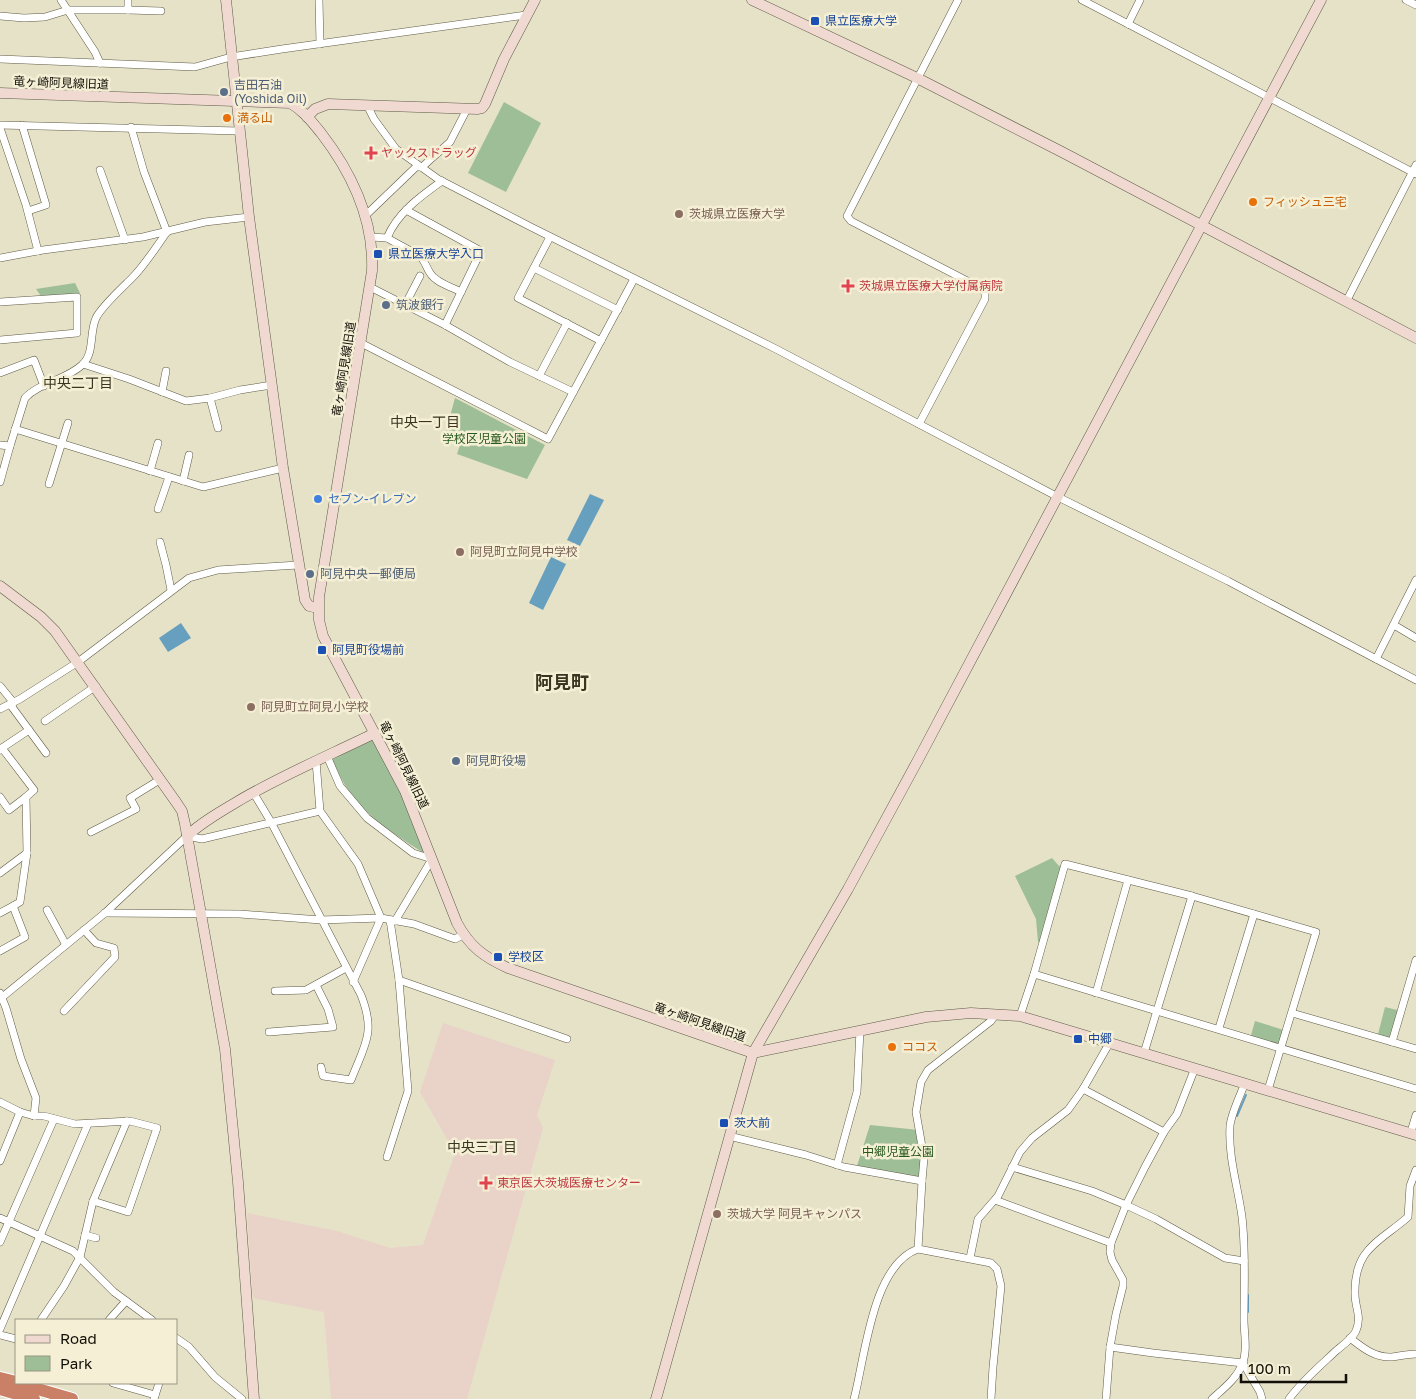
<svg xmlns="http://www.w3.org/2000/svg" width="1416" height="1399" font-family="'Golos Text','Noto Sans JP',sans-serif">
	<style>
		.medical { fill: #e9d2c8 }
		.green { fill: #9ebe98 }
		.water { fill: #679fbf }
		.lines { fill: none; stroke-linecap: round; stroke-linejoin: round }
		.stream { stroke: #679fbf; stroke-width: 2 }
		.street-casing { stroke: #5f5b45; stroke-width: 8 }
		.secondary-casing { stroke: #5f5b45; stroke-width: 11 }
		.highway-casing { stroke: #fff; stroke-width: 14 }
		.street { stroke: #fff; stroke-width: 7 }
		.secondary { stroke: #efd9d1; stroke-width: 10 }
		.highway { stroke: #ca8066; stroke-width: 12 }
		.transit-dot { fill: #1a4fb4; stroke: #f4efd5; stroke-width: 2 }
		.service-dot { fill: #5c6f8a; stroke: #f4efd5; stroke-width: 2 }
		.food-dot { fill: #e8710a; stroke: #f4efd5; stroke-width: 2 }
		.health-dot { fill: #e0444e; stroke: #f4efd5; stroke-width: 2 }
		.education-dot { fill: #8d6e63; stroke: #f4efd5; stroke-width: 2 }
		.shop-dot { fill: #3f7fe0; stroke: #f4efd5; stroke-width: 2 }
		.labels { text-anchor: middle; stroke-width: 5; stroke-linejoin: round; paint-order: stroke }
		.transit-label { font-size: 12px; fill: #164399; stroke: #f4efd5; text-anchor: start }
		.street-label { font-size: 12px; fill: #110f07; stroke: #f4efd5 }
		.service-label { font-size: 12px; fill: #4e5e75; stroke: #f4efd5; text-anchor: start }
		.food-label { font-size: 12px; fill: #c56008; stroke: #f4efd5; text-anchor: start }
		.health-label { font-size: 12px; fill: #be3a42; stroke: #f4efd5; text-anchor: start }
		.education-label { font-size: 12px; fill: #785e54; stroke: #f4efd5; text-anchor: start }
		.park-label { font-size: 12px; fill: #27591d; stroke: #f4efd5 }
		.shop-label { font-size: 12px; fill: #366cbe; stroke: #f4efd5; text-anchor: start }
		.neighbourhood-label { font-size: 14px; fill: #393520; stroke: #f4efd5 }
		.district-label { font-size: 18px; font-weight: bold; fill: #393520; stroke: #f4efd5 }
	</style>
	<rect width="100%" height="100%" fill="#e6e2c8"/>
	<path class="medical" d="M443,1023L555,1060L537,1115L543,1128L467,1399H331L324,1312L253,1298L247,1213L337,1231L390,1248L423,1245L455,1153L420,1092Z"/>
	<g class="green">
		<path d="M504,102L541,123L506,192L468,173Z"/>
		<path d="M75,283L80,293L41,296L36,289Z"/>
		<path d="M455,398L545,445L527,479L457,454L460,445L444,438Z"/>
		<path d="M375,737L404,799L425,854C381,825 352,809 331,757Z"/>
		<path d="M1052,858L1059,866L1064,864L1042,943L1038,942L1036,919L1015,876Z"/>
		<path d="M1385,1007L1401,1011L1392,1042L1377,1038Z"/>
		<path d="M1255,1021L1287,1031L1281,1048L1250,1039Z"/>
		<path d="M870,1125L919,1130L922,1181L856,1169Z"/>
	</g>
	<g class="water">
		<path d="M590,494L604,500L580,546L567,540Z"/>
		<path d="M551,557L566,564L543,610L529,603Z"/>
		<path d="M181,623L191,638L168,652L159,638Z"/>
	</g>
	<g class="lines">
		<g class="stream">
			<path d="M1237,1116L1246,1095"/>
			<path d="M1248,1295V1312"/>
		</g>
		<defs>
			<g id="street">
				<path d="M61,0L95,52L100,63"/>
				<path d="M319,0L320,44"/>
				<path d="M1082,0L1416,174"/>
				<path d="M1406,0L1416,5"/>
				<path d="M128,10L161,11"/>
				<path d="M0,16L24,18L45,17L68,10H128V0"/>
				<path d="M1128,24L1140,0"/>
				<path d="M0,59L195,67L231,57L282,49L526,15"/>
				<path d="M367,105L374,119L396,149L438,179L531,227L776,349L1058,497L1228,581L1416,680"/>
				<path d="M0,125L239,131"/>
				<path d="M22,125L46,205L28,211"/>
				<path d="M131,127L144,172L167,232"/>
				<path d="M0,128L26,205L38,251"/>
				<path d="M100,170L125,240"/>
				<path d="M406,210L481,251L445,325"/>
				<path d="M365,216L416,167H422L450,142L467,109"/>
				<path d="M371,237L387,238C397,213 421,196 442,181"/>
				<path d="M550,237L518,298L601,341"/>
				<path d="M387,238L420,256C425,261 426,267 430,273C436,283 452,287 461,292"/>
				<path d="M0,258L43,250L143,237L205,222L249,217"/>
				<path d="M534,268L618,310"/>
				<path d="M370,287L445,325L510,362L573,392"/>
				<path d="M0,302L77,297V333L0,340"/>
				<path d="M1346,302L1416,165"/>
				<path d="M405,305L420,276"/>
				<path d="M361,343L548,439L634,279"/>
				<path d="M83,364L129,379L186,401L210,398L240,390L272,385"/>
				<path d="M0,373L34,360L44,386"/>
				<path d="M539,376L567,323"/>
				<path d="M162,392L166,371"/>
				<path d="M210,398L218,428"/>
				<path d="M919,424L985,299V293L981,288L851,221L847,216L958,0"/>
				<path d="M15,429L203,487L283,468"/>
				<path d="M0,445L10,446"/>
				<path d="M150,471L158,443"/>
				<path d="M183,481L189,455"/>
				<path d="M0,482L10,446L25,398C40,382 66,380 82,365C95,353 89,333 96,318C101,307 123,287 132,278C145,265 156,247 167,232"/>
				<path d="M49,484L68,423"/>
				<path d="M158,509L169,477"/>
				<path d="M160,542L166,565L171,590"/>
				<path d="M1394,625L1416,638"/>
				<path d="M1376,659L1416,580"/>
				<path d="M0,686L13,702L12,707L29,730"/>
				<path d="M0,709L20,699L78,662L189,578L218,570L298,565"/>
				<path d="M45,721L96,686"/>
				<path d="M2,748L29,730L46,753"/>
				<path d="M0,750L2,748L34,790L26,797"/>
				<path d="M327,756L340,786L367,818L413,853L432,859L395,921"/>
				<path d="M316,761L320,811L358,864L381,918L353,982"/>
				<path d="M253,792L271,822L361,995C376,1033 365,1044 351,1080L323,1076L321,1067"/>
				<path d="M0,797L9,810L26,797L27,853"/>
				<path d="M91,832L136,809L130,798L161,779"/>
				<path d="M0,873L27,853L20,902L13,906"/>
				<path d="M47,910L66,945"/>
				<path d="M0,913L13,906L25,937L0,951"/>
				<path d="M105,913L240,914L321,920L381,918L414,924L455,939L463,935"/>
				<path d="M1034,974L1416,1089"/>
				<path d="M399,980L567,1039"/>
				<path d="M275,991L306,990L346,968"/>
				<path d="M0,993L6,1008L21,1059L36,1098L34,1116"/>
				<path d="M1096,993L1128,880"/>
				<path d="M0,999L105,913L187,836L202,839L320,811"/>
				<path d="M64,1011L115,957L114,948L96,943L84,930"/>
				<path d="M1292,1013L1416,1049"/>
				<path d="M1020,1016L1034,974L1065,864L1192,896L1316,932L1268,1090"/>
				<path d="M1219,1028L1254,914"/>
				<path d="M269,1032L333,1027L328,1009L316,985"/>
				<path d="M1392,1042L1416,960"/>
				<path d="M1144,1053L1192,896"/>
				<path d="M1083,1089L1164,1132"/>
				<path d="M0,1102L20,1112L34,1116H44L75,1124L130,1121L157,1128L128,1212L93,1201"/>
				<path d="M1411,1132L1416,1115"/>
				<path d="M729,1136L806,1155L844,1167L922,1181"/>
				<path d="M387,1157L408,1091L399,980L390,920"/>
				<path d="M0,1161L20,1112"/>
				<path d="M837,1165L857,1092L860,1030"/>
				<path d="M1012,1167L1092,1191L1126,1205L1156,1219L1225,1258L1244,1261"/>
				<path d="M995,1200L1111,1243"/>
				<path d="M0,1218L73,1251L114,1292L152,1320"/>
				<path d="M85,1235L96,1238"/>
				<path d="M0,1242L54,1119"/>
				<path d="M918,1249L922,1181L924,1158L916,1112L921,1082L928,1070L991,1021L996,1014"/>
				<path d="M970,1258L978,1219L998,1196L1020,1152L1032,1138L1068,1110L1083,1089L1110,1042"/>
				<path d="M41,1320L64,1286L80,1257L93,1201L127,1121"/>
				<path d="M109,1320L126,1301"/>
				<path d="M0,1329L88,1124"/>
				<path d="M0,1335L16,1339"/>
				<path d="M176,1338L189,1347L215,1377L242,1399"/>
				<path d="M1350,1338C1363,1348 1375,1358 1392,1357C1400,1356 1408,1354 1416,1354"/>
				<path d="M1110,1347L1153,1353L1243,1363"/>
				<path d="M1243,1363L1260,1392L1262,1399"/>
				<path d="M113,1383L155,1395"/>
				<path d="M154,1399L159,1383"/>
				<path d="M854,1399C865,1358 872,1265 918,1249L991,1263L997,1269L1001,1286L993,1367L991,1399"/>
				<path d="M1106,1399L1110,1347L1116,1314L1123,1286V1280L1112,1260L1110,1252L1111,1243L1126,1205L1145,1167L1164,1132L1177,1114L1195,1068"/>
				<path d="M1212,1399C1224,1388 1236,1379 1242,1365C1248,1351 1244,1334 1244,1320C1244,1285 1246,1251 1242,1217C1238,1187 1228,1157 1230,1126C1231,1114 1240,1096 1245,1083"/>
				<path d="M1289,1399C1302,1381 1321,1365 1337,1350C1343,1345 1353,1338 1356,1331C1362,1316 1355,1308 1355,1294C1354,1249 1378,1243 1408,1217L1410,1186L1416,1170"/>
			</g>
			<g id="secondary">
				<path d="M226,0L249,217L283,468L305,600L309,606L318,608"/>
				<path d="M752,0L917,78L1062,152L1416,338"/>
				<path d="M0,93L290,103C303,110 312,122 321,133C352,173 374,219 372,271L319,597V620L323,636L405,791L457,923C470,947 484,957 508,968L753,1053L926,1017L971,1013L1020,1016L1416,1135"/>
				<path d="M307,117L315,109L328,104L477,109L482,108L485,104L504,59L535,0"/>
				<path d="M0,586L41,617L55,631L176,802L182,811L185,824L225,1049L238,1182L254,1399"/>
				<path d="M187,836C201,823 218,813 235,803C280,776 328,756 375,733"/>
				<path d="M656,1399L753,1053L848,889L918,760L1321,0"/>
			</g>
			<g id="highway">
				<path d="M0,1378L16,1382"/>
				<path d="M17,1383L72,1399"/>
				<path d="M0,1389L34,1399"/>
			</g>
		</defs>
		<use href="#street" class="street-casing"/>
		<use href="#secondary" class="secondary-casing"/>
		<use href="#highway" class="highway-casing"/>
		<use href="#street" class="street"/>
		<use href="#secondary" class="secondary"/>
		<use href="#highway" class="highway"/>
	</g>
	<g class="transit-dot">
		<rect x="810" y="16" width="10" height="10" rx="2.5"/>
		<rect x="373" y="249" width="10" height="10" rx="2.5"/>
		<rect x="317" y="645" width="10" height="10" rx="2.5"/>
		<rect x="493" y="952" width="10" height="10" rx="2.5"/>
		<rect x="1073" y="1034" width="10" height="10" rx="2.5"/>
		<rect x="719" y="1118" width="10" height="10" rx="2.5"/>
	</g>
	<g class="service-dot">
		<circle cx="224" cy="92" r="5"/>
		<circle cx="386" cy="305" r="5"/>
		<circle cx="310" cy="574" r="5"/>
		<circle cx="456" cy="761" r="5"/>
	</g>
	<g class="food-dot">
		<circle cx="227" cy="118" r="5"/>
		<circle cx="1253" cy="202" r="5"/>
		<circle cx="892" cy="1047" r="5"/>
	</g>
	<g class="health-dot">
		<path d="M368.5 145.5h5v5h5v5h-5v5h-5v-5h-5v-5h5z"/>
		<path d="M845.5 278.5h5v5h5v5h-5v5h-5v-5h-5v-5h5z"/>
		<path d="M483.5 1175.5h5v5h5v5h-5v5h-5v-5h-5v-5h5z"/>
	</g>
	<g class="education-dot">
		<circle cx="679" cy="214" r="5"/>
		<circle cx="460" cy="552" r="5"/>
		<circle cx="251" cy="707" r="5"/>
		<circle cx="717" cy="1214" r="5"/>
	</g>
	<circle class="shop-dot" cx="318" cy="499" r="5"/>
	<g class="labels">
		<g class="transit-label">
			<text x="825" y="25">県立医療大学</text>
			<text x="388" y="258">県立医療大学入口</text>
			<text x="332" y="654">阿見町役場前</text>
			<text x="508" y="961">学校区</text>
			<text x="1088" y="1043">中郷</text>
			<text x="734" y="1127">茨大前</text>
		</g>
		<g class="street-label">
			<text transform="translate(61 83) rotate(2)" y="4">竜ヶ崎阿見線旧道</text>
			<text transform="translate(344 369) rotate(-81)" y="4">竜ヶ崎阿見線旧道</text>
			<text transform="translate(404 765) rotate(64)" y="4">竜ヶ崎阿見線旧道</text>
			<text transform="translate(700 1022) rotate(19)" y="4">竜ヶ崎阿見線旧道</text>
		</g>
		<g class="service-label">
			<text x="234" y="89">吉田石油<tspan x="234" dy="14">(Yoshida Oil)</tspan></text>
			<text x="396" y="309">筑波銀行</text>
			<text x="320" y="578">阿見中央一郵便局</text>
			<text x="466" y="765">阿見町役場</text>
		</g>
		<g class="food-label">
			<text x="237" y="122">満る山</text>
			<text x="1263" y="206">フィッシュ三宅</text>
			<text x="902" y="1051">ココス</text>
		</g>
		<g class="health-label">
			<text x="381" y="157">ヤックスドラッグ</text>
			<text x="859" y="290">茨城県立医療大学付属病院</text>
			<text x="497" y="1187">東京医大茨城医療センター</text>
		</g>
		<g class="education-label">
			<text x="689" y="218">茨城県立医療大学</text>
			<text x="470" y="556">阿見町立阿見中学校</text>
			<text x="261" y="711">阿見町立阿見小学校</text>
			<text x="727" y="1218">茨城大学 阿見キャンパス</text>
		</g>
		<g class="park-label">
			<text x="484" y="443">学校区児童公園</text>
			<text x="898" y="1156">中郷児童公園</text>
		</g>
		<g class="shop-label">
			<text x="328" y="503">セブン-イレブン</text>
		</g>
		<g class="neighbourhood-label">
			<text x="78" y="388">中央二丁目</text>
			<text x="425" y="427">中央一丁目</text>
			<text x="482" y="1152">中央三丁目</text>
		</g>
		<g class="district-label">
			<text x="562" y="689">阿見町</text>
		</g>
	</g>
	<rect x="15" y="1319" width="162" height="65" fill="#f4efd5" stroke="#999583"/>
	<rect x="25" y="1335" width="25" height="8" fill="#efd9d1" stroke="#999583"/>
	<text x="60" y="1344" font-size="15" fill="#110f07">Road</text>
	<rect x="25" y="1356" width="25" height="15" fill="#9ebe98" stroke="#999583"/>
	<text x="60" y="1369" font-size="15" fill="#110f07">Park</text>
	<path d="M1241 1374v8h105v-8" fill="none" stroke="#110f07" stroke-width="2.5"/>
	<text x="1248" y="1374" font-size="15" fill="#110f07" stroke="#f4efd5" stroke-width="4" paint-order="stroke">100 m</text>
</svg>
